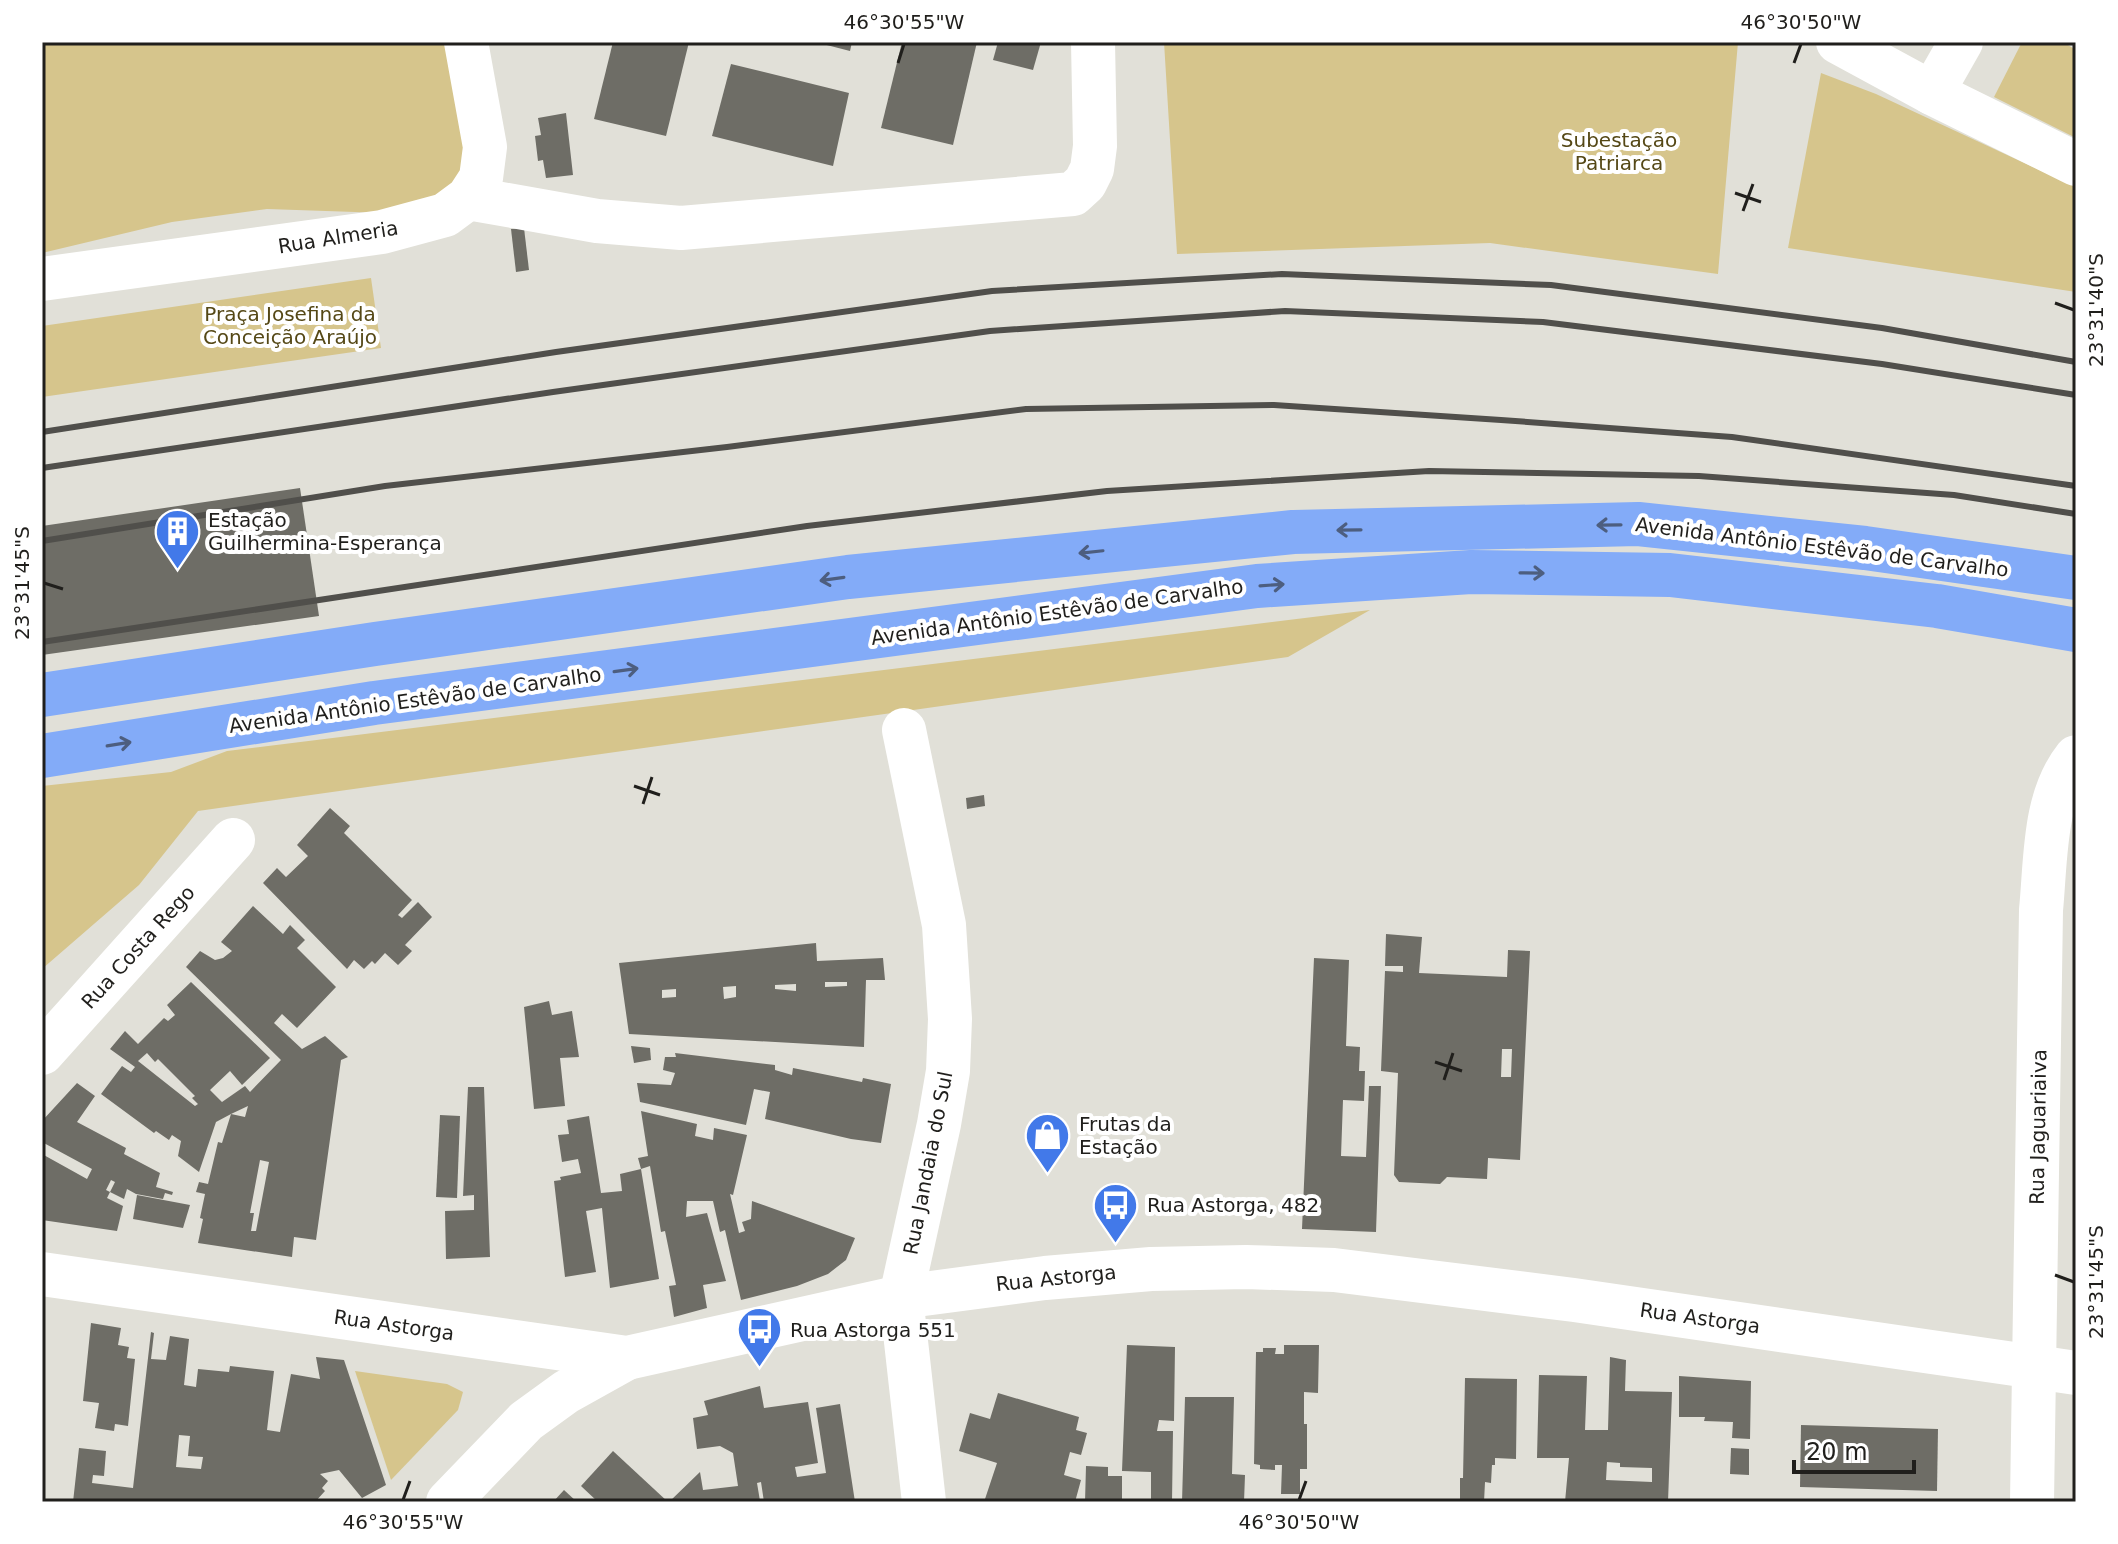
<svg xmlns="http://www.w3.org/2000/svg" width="2118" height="1544" font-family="'DejaVu Sans',sans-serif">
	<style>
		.green { fill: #d6c58c }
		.building { fill: #6e6d66; fill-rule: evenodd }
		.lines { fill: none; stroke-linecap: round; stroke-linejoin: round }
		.minor { stroke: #fff; stroke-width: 44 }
		.highway { stroke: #83abf8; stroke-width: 44 }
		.rail { stroke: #504f4b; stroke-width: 6 }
		.oneway { stroke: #4d5e7f }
		.ticks { fill: none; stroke: #201f1c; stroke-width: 3 }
		.labels { text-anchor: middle; stroke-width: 8; stroke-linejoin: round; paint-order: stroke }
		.park-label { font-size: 20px; fill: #554816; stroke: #fff }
		.street-label { font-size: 20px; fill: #201f1c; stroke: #fff }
		.poi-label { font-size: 20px; fill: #201f1c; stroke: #fff; text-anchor: start }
		.neatline { fill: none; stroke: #201f1c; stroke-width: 3 }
		.ticks-label { font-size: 20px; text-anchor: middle; fill: #201f1c }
	</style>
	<rect width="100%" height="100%" fill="#e1e0d8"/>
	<g class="green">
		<path d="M42,42H450L473,166L414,214L267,209L172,222L42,253Z"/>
		<path d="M1164,42H1738L1718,274L1490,243L1177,254Z"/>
		<path d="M2022,42H2063L2076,50V138L1994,97Z"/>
		<path d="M1821,73L1876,94L2076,187V292L1788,248Z"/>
		<path d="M371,278L381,348L42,397V326Z"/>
		<path d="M1370,610L1288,657L198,811L139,885L42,969V786L171,772L227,751Z"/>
		<path d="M355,1371L447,1384L463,1392L458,1410L391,1480Z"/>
	</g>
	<g class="building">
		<path d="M613,42H689L666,136L594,119Z"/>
		<path d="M815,42H852L850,51Z"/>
		<path d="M902,42H977L953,145L881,128Z"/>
		<path d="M998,42H1041L1033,70L993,60Z"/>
		<path d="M731,64L849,93L833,166L712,136Z"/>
		<path d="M566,113L573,175L546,178L543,160L538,161L535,136L541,135L538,118Z"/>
		<path d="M524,228L529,270L516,272L511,229Z"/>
		<path d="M300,488L319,616L42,655V526Z"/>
		<path d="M984,795L985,806L967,809L966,798Z"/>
		<path d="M330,808L350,826L344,833L412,900L398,915L402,918L418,902L432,917L405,945L412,951L398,965L385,953L375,964L372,961L364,969L354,960L347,969L263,883L277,868L286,877L308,856L297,845Z"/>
		<path d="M253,906L283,934L290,925L305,940L297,948L336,987L297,1028L282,1014L274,1023L302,1049L325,1036L348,1057L341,1060L316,1240L294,1237L292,1257L198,1243L203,1219L200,1218L205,1194L196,1192L199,1182L208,1184L218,1142L222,1143L231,1114L245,1117L248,1106L231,1114L216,1122L199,1172L178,1156L181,1141L172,1135L169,1140L156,1131L154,1133L101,1094L122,1066L131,1072L135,1067L110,1049L125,1031L138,1044L164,1018L168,1021L175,1015L167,1005L191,982L270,1058L242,1085L230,1071L210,1090L222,1102L245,1086L250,1092L281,1060L186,967L200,951L215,960L223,958L232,951L221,942ZM147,1053L155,1062L158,1059L195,1096L192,1098L198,1104L195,1106L138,1061ZM260,1160L269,1162L256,1231H251L254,1213H250Z"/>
		<path d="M1386,934L1422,937L1419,973L1507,977L1508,950L1530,951L1520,1160L1488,1158L1487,1179L1447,1177L1440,1184L1399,1182L1394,1175L1398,1073L1381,1071L1385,971L1403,972V966H1385ZM1502,1049H1512L1511,1077H1501Z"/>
		<path d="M816,943L817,961L883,958L885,980H866L864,1047L629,1034L619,963ZM825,982H847V986L825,987ZM796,984V991L775,989V985ZM736,986V997L724,999L723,987ZM676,989V997L662,998V990Z"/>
		<path d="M1314,958L1349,960L1346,1046L1360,1047L1359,1071H1365L1364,1101L1343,1100L1341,1156L1366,1157L1369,1086H1381L1376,1232L1302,1229Z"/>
		<path d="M549,1001L552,1015L572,1011L579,1057L560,1058L565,1106L534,1109L524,1007Z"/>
		<path d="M631,1046L650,1048L651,1060L634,1063Z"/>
		<path d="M675,1053L775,1065V1070L792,1075L793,1068L862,1082L863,1078L891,1084L881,1143L851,1139L765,1119L770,1092L754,1089L746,1125L640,1102L637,1083L671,1085L675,1073L663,1070L665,1057H676Z"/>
		<path d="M77,1083L95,1096L77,1122L126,1148L124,1154L160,1173L156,1187L173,1192L172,1195L165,1193L163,1199L136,1194L127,1189L124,1199L110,1192L115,1182L111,1180L106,1190L110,1192L107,1198L123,1206L117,1231L42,1220V1154L87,1179L92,1169L42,1142V1121Z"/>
		<path d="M468,1087H484L490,1257L446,1259L445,1211L474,1210V1195L463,1196Z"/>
		<path d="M641,1111L697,1124L695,1136L713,1140L714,1128L747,1135L733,1195L730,1194L739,1233L745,1231L742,1222L751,1219L752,1201L855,1238L846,1260L828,1274L797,1286L741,1300L725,1230L720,1232L713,1201H687L686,1217L707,1213L726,1281L703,1285L707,1308L674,1317L669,1286L676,1285L665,1231L661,1232L650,1166L641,1169L638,1158L648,1156Z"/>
		<path d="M440,1115L460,1116L457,1198L436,1197Z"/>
		<path d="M589,1116L601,1193L622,1191L620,1174L641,1169L659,1279L610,1288L602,1208L586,1211L596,1272L565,1277L554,1181L561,1180L560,1177L581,1173L578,1159L562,1162L558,1135L569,1134L567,1120Z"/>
		<path d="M137,1195L190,1205L183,1228L133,1219Z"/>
		<path d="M91,1323L121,1328L118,1345L129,1347L127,1358L135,1359L128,1426L115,1424L114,1431L95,1428L99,1403L83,1401Z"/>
		<path d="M151,1332L154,1333L151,1359L166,1360L170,1336L189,1339L184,1385L196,1387L198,1369L229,1372L230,1366L274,1371L267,1430L280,1432L291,1374L320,1379L316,1357L344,1360L386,1485L362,1498L339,1470L320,1474L328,1481L322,1488L325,1491L315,1502H73L79,1448L106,1451L104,1476L93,1475L92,1483L133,1488ZM179,1435L190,1436L188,1456L203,1457L201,1469L176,1467Z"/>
		<path d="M1127,1345L1175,1347L1174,1421L1159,1420L1157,1431H1173L1172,1502H1151V1472L1122,1471Z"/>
		<path d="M1284,1345H1319L1318,1393L1304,1392V1424H1307V1469H1300V1494H1281L1282,1465H1275V1470L1260,1469V1465L1254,1464L1256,1352H1263V1348H1276L1275,1354H1284Z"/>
		<path d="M1610,1357L1626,1360L1625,1391L1672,1392L1668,1502H1565L1569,1458H1537L1539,1375L1587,1376L1585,1430H1608ZM1607,1462L1620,1463V1467L1652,1468V1482L1606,1480Z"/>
		<path d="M1679,1376L1751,1381L1750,1439L1732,1438L1733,1422L1704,1421L1705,1417H1679Z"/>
		<path d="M1465,1378L1517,1379L1516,1459L1495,1458V1465H1492L1491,1483L1485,1482L1484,1502H1460V1478H1463Z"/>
		<path d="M760,1386L764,1408L808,1402L818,1463L795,1467L797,1477L826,1473L816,1408L840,1404L855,1502H764L761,1482L757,1483L760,1501L669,1502L700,1472L703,1490L738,1486L733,1453L720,1446L697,1449L693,1418L708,1415L704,1401Z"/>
		<path d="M998,1393L1079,1417L1076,1430L1087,1433L1081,1455L1070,1452L1064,1475L1081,1480L1075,1502H996L985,1499L997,1463L959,1451L970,1413L990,1419Z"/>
		<path d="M1185,1397H1234L1232,1474L1245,1475L1244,1502H1182Z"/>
		<path d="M1801,1425L1938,1429L1937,1491L1800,1487Z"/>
		<path d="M1731,1448L1749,1449V1475L1730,1474Z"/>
		<path d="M613,1451L668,1502H598L581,1486Z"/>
		<path d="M1086,1466L1108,1467V1476H1122V1502H1085Z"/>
		<path d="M564,1490L577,1502H553Z"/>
	</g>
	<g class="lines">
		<g class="minor">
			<path d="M1838,42L1932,93L2076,164"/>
			<path d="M1932,93L1961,42"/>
			<path d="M468,198L597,221L681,228L1073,194L1085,183L1092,169L1095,146L1093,42"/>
			<path d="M42,279L382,232L445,215L468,198L481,178L485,147L466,42"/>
			<path d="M904,730L944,925L950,1019L948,1071L939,1124L901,1297L924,1502"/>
			<path d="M42,1053L233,840"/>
			<path d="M42,1274L627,1358L901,1297L1045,1278L1151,1269L1246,1267L1334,1270L1574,1300L2076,1373"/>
			<path d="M448,1502L526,1421L566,1392L627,1358"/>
			<path d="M2032,1502L2041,910C2046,860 2043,798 2076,757"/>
		</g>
		<g class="highway">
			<path d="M42,695L375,644L848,577L1293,532L1638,524L1865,548L2076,578"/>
			<path d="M42,756L374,703L1257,586L1471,572L1670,575L1937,606L2076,630"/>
		</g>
		<g class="rail">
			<path d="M42,432L556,352L992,291L1282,274L1551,285L1882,328L2076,362"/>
			<path d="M42,468L553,392L990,331L1285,311L1543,322L1882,364L2076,395"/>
			<path d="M42,541L385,486L727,447L1026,409L1274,405L1501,420L1732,437L2076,486"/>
			<path d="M42,642L807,526L1107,491L1429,471L1699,476L1954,495L2076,514"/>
		</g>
	</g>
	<defs><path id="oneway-shaft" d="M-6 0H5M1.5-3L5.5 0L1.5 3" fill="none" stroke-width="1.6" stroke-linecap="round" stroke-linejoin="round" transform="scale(2)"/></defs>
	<g class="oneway">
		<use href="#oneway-shaft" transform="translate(1609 525) rotate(179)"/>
		<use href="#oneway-shaft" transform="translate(1349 530) rotate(179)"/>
		<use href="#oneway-shaft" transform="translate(1091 552) rotate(174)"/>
		<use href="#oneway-shaft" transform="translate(1532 573) rotate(1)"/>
		<use href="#oneway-shaft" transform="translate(832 579) rotate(172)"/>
		<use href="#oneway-shaft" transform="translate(1272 585) rotate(-4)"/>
		<use href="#oneway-shaft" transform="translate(626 670) rotate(-8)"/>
		<use href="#oneway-shaft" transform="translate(119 744) rotate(-9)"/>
	</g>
	<path class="ticks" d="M898,63L904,44M1794,63L1801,44M1735,193L1761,202M1743,211L1753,184M2055,303L2074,310M44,583L63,589M634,786L660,795M643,804L652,777M1435,1062L1462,1071M1444,1080L1453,1053M2055,1275L2074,1282M403,1500L410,1481M1299,1500L1306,1481"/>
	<defs>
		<symbol id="building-pin" viewBox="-11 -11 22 30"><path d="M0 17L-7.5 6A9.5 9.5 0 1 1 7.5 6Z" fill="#4279e9" stroke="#fff"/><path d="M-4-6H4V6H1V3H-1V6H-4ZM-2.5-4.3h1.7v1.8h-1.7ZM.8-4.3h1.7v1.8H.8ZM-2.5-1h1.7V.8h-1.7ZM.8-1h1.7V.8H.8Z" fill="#fff"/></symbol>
		<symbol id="shop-pin" viewBox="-11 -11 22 30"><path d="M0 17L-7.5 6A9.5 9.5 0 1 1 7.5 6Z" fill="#4279e9" stroke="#fff"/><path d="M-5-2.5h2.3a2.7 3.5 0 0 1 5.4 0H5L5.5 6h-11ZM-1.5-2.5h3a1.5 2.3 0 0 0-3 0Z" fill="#fff"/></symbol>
		<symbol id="bus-pin" viewBox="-11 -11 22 30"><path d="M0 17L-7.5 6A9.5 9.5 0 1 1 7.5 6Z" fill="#4279e9" stroke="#fff"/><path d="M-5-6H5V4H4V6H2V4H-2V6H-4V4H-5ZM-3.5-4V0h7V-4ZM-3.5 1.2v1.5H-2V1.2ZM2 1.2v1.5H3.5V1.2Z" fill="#fff"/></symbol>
	</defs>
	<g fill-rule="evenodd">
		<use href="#building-pin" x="152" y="506" width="51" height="69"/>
		<use href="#shop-pin" x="1022" y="1110" width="51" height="69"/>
		<use href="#bus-pin" x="1090" y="1180" width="51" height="69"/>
		<use href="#bus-pin" x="734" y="1304" width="51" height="69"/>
	</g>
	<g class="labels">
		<g class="park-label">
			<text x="1619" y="147">Subestação<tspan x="1619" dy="23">Patriarca</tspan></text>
			<text x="290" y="321">Praça Josefina da<tspan x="290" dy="23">Conceição Araújo</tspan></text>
		</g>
		<g class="street-label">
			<text transform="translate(338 237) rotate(-9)" y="7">Rua Almeria</text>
			<text transform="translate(1822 547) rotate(7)" y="7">Avenida Antônio Estêvão de Carvalho</text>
			<text transform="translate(1057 612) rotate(-8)" y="7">Avenida Antônio Estêvão de Carvalho</text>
			<text transform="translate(415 700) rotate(-8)" y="7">Avenida Antônio Estêvão de Carvalho</text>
			<text transform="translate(138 947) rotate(-48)" y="7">Rua Costa Rego</text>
			<text transform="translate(2038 1127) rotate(-89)" y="7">Rua Jaguariaiva</text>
			<text transform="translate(928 1163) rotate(-79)" y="7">Rua Jandaia do Sul</text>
			<text transform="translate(1056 1278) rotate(-6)" y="7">Rua Astorga</text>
			<text transform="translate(1700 1318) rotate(8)" y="7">Rua Astorga</text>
			<text transform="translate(394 1325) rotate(8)" y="7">Rua Astorga</text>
		</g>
		<g class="poi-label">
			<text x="208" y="527">Estação<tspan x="208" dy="23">Guilhermina-Esperança</tspan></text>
			<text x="1079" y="1131">Frutas da<tspan x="1079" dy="23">Estação</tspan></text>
			<text x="1147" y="1212">Rua Astorga, 482</text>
			<text x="790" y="1337">Rua Astorga 551</text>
		</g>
	</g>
	<rect width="2118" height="1544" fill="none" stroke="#ffffff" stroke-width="88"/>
	<path d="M1794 1460v12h120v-12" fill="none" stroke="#201f1c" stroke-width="4"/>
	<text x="1806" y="1460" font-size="24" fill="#201f1c" stroke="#ffffff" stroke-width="6" paint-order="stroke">20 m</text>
	<rect x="44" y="44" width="2030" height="1456" class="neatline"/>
	<g class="ticks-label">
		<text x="904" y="29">46°30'55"W</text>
		<text x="1801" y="29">46°30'50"W</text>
		<text transform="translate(2096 310) rotate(-90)" y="7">23°31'40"S</text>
		<text transform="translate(22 583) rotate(-90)" y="7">23°31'45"S</text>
		<text transform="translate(2096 1282) rotate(-90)" y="7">23°31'45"S</text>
		<text x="403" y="1529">46°30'55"W</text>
		<text x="1299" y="1529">46°30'50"W</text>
	</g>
</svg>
